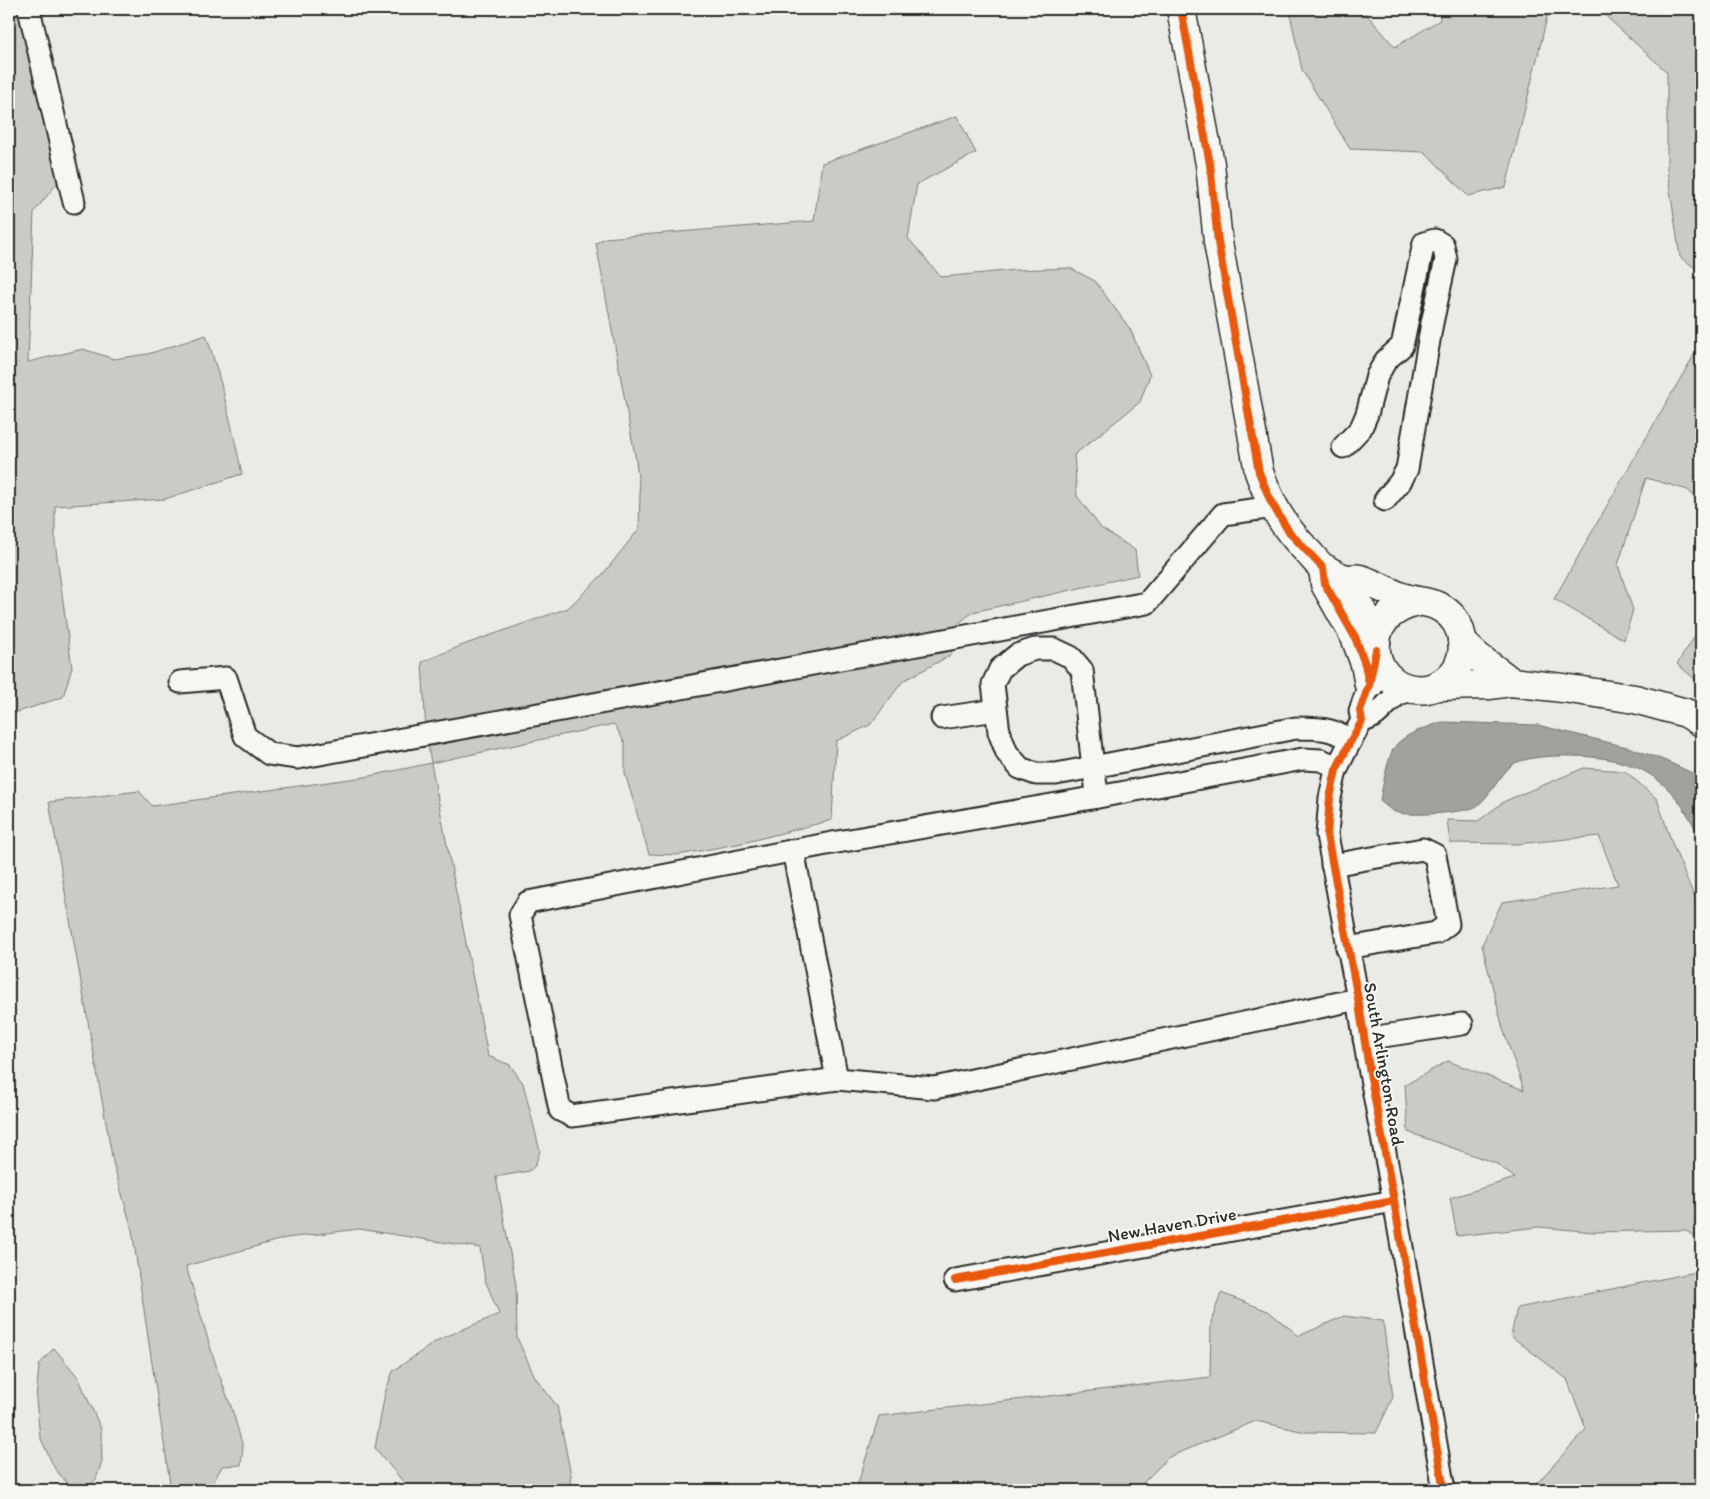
<svg xmlns="http://www.w3.org/2000/svg" width="1710" height="1499" font-family="Itim,sans-serif">
	<style>
		.green { fill: #cacac7; stroke: #7a7a79 }
		.water { fill: #a1a19e; stroke: #727270 }
		.lines { fill: none; stroke-linecap: round; stroke-linejoin: round }
		.minor-casing { stroke: #2b2b2b; stroke-width: 25 }
		.major-casing { stroke: #2b2b2b; stroke-width: 31 }
		.minor { stroke: #f6f6f2; stroke-width: 21 }
		.major { stroke: #f6f6f2; stroke-width: 28 }
		.cycleway-casing { stroke: #f6f6f2; stroke-width: 11 }
		.cycleway { stroke: #e8590c; stroke-width: 8 }
		.labels { text-anchor: middle; stroke-width: 4; stroke-linejoin: round; paint-order: stroke }
		.street-label { font-size: 18px; fill: #2b2b2b; stroke: #f6f6f2 }
	</style>
	<rect width="100%" height="100%" fill="#eaeae6"/>
	<filter id="ink" filterUnits="userSpaceOnUse"><feTurbulence type="fractalNoise" baseFrequency=".02" numOctaves="2"/><feDisplacementMap in="SourceGraphic" scale="10" xChannelSelector="R" yChannelSelector="G"/><feConvolveMatrix kernelMatrix="1 2 1 2 8 2 1 2 1" color-interpolation-filters="sRGB"/></filter>
	<g filter="url(#ink)">
		<g class="green">
			<path d="M9,9H29L67,171L34,212L28,362L83,349L114,359L148,354L206,335C222,381 232,427 242,474L165,499L55,506V542L72,668L63,697L9,715V138L11,130L9,120Z"/>
			<path d="M1289,9H1362L1395,47L1440,20L1439,9H1549L1506,187L1468,196L1425,152L1350,149L1302,70Z"/>
			<path d="M1598,9H1701V272L1680,257L1667,169V72Z"/>
			<path d="M957,116L976,153L917,184L908,238L941,277L1016,270L1070,268L1095,281L1130,329L1150,375L1140,402L1074,455L1077,496L1101,528L1135,550L1138,575L973,612L959,623L951,655L903,681L870,725L836,741L832,820L743,843L678,855L649,854L625,773V743L614,724L431,763L488,1056L510,1065L523,1083L540,1151L535,1166L529,1171L496,1177L516,1285L517,1338L535,1377L557,1406L571,1475L569,1490H410L375,1448L385,1393L393,1371L438,1340L499,1314L485,1280L480,1248L359,1229L286,1238L186,1266L217,1369L232,1409L243,1447L241,1465L222,1466L214,1481L217,1490H171L132,1230L113,1162L49,802L139,791L152,806L365,777L431,763L426,734L422,662L463,645L568,608L603,574L639,529L640,493L636,461L596,243L605,238L814,221L822,163Z"/>
			<path d="M1701,343V504L1688,490L1646,478L1618,565L1633,610L1624,640L1554,599L1621,481Z"/>
			<path d="M1701,627V684L1677,664Z"/>
			<path d="M1584,768L1625,771L1657,799L1672,843L1701,913V1241L1685,1230L1594,1232L1539,1227L1457,1236L1450,1198L1515,1178L1495,1163L1408,1132L1405,1085L1448,1061L1524,1090L1503,1029L1482,945L1502,902L1618,885L1599,836L1516,844L1450,843L1447,820L1478,821L1505,801Z"/>
			<path d="M1701,1271V1490H1531L1586,1429L1567,1379L1511,1336L1517,1308Z"/>
			<path d="M1221,1293L1268,1311L1299,1336L1344,1316L1383,1321L1393,1397L1376,1433L1305,1432L1256,1421L1169,1457L1136,1490H856L879,1416L1210,1377L1211,1322Z"/>
			<path d="M54,1348L78,1377L101,1429L102,1461L96,1479L87,1490H73L55,1469L40,1437L36,1400L39,1365Z"/>
		</g>
		<path class="water" d="M1442,722L1538,725L1631,748L1666,761L1701,777V841C1671,772 1632,755 1560,756C1548,756 1521,758 1512,765C1500,775 1491,795 1477,806C1467,813 1408,817 1395,812C1390,810 1384,804 1380,801C1382,789 1388,754 1396,745C1406,733 1428,727 1442,722Z"/>
		<g class="lines">
			<defs>
				<g id="minor">
					<path d="M29,9L74,202"/>
					<path d="M1343,447L1361,428L1367,414L1377,376L1386,360L1402,346L1424,243L1435,240L1443,245L1446,259L1432,323L1407,469L1400,482L1385,500"/>
					<path d="M1372,670L1369,685L1360,711L1362,721L1349,744L1336,770L1330,798L1327,835L1359,1004L1368,1062L1394,1201L1444,1490"/>
					<path d="M180,682L226,678L245,736L269,754L298,758L1147,603L1223,514L1274,507"/>
					<path d="M942,718L996,710"/>
					<path d="M1362,721C1386,716 1385,694 1414,689"/>
					<path d="M1338,767L1321,760L1303,759L1098,797L832,843L528,902L520,915L560,1110L572,1116L837,1079L934,1088L1358,999"/>
					<path d="M1098,797L1093,767L1082,670L1071,657L1054,649H1035L1017,655L1000,669L993,684L999,732L1007,753L1020,768L1036,774H1056L1093,767L1296,728C1319,728 1331,728 1351,740"/>
					<path d="M793,850L837,1079"/>
					<path d="M1332,865L1423,849L1435,855L1448,924L1436,933L1347,948"/>
					<path d="M1364,1039L1462,1024"/>
					<path d="M955,1280L1394,1201"/>
				</g>
				<g id="major">
					<path d="M1181,9L1210,164L1218,242L1259,472C1272,507 1282,525 1308,552C1313,557 1318,565 1324,568C1330,572 1341,578 1348,579C1352,579 1356,578 1360,579C1374,583 1388,592 1402,597C1412,601 1424,601 1435,605C1460,615 1470,644 1457,668C1451,678 1439,687 1427,689C1369,696 1352,614 1419,602"/>
					<path d="M1323,568L1325,584L1355,637L1365,664L1369,685"/>
					<path d="M1347,579L1349,587L1372,628L1376,643"/>
					<path d="M1462,641C1475,659 1495,667 1511,682"/>
					<path d="M1436,686L1491,685L1511,682L1563,688L1635,699L1686,713L1701,722"/>
				</g>
			</defs>
			<use href="#minor" class="minor-casing"/>
			<use href="#major" class="major-casing"/>
			<use href="#minor" class="minor"/>
			<use href="#major" class="major"/>
			<defs>
				<g id="cycleway">
					<path d="M1181,9L1210,164L1218,242L1259,472L1271,502L1289,532L1323,568L1325,584L1355,637L1365,664L1368,679"/>
					<path d="M1376,650L1369,685L1360,711L1362,721L1349,744L1336,770L1330,798L1327,835L1359,1004L1368,1062L1394,1201L1444,1490"/>
					<path d="M955,1280L1394,1201"/>
				</g>
			</defs>
			<use href="#cycleway" class="cycleway-casing"/>
			<use href="#cycleway" class="cycleway"/>
		</g>
	</g>
	<g class="labels">
		<g class="street-label">
			<text transform="translate(1384 1064) rotate(80)" y="6">South Arlington Road</text>
			<text transform="translate(1172 1225) rotate(-10)" y="6">New Haven Drive</text>
		</g>
	</g>
	<rect width="1710" height="1499" fill="none" stroke="#f6f6f2" stroke-width="30"/>
	<rect x="15" y="15" width="1680" height="1469" fill="none" stroke="#2b2b2b" stroke-width="2" filter="url(#ink)"/>
</svg>
